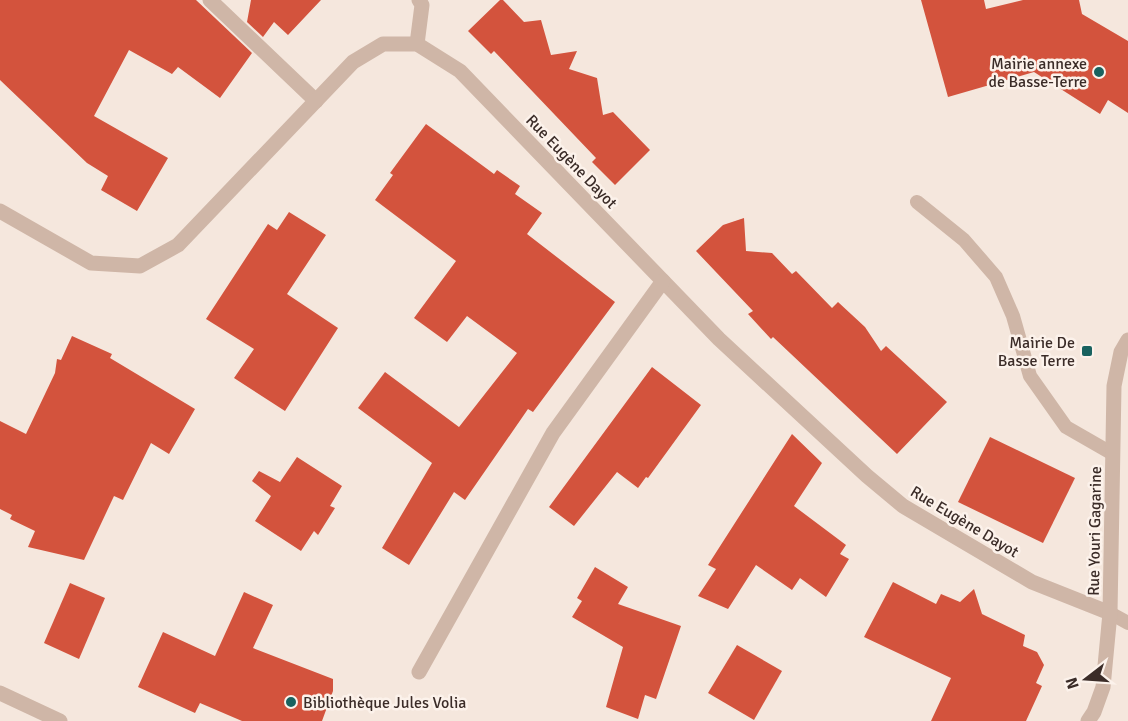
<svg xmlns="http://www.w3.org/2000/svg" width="1128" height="721" font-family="Signika,sans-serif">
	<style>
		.building { fill: #d3533d }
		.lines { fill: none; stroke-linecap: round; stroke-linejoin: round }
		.service { stroke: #cfb6a7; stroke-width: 14 }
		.minor { stroke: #cfb6a7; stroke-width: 15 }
		.tertiary { stroke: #cfb6a7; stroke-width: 15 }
		.poi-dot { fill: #19625f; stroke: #fcf2eb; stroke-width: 2 }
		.labels { text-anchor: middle; stroke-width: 5; stroke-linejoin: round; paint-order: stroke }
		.poi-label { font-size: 16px; fill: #3b2c28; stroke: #fcf2eb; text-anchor: end }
		.street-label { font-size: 16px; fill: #3b2c28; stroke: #fcf2eb }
	</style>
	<rect width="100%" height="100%" fill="#f5e7dd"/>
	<g class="building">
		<path d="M0,0H196L252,53L220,98L178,67L172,74L129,50L94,116L168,158L137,211L101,190L108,176L87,163L0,80Z"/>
		<path d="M251,0H321L288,35L274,22L263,37L247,22Z"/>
		<path d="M500,0H503L524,22L541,20L551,55L577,51L569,69L597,78L603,115L613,112L650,150L615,185L592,162L596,158L494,51L491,54L468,31Z"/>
		<path d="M921,0H984L986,9L1023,0H1079L1082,14L1128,41V113L1108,100L1100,114L1034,72L948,97Z"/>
		<path d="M426,124L494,174L497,170L520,186L515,194L542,213L527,234L615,302L533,412L528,409L465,500L454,492L409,565L382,548L432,463L358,408L385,372L459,427L517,353L467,316L447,342L414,318L456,261L375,200L393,175L390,173Z"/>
		<path d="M289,212L326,235L287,294L338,328L285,411L234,378L254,349L206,319L268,224L277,230Z"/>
		<path d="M744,218L746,251L772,253L792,274L796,271L832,308L838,302L865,327L881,351L886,346L947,402L897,454L773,337L771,339L748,314L753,311L696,251L723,225Z"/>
		<path d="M72,336L112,354L110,358L195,409L169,454L151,443L123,500L114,496L84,560L28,547L35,531L10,519L12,515L0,509V421L26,434L55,373L57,359L61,360Z"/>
		<path d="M652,367L701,405L648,478L646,477L638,488L617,472L574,526L549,507Z"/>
		<path d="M792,434L822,463L794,506L846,545L840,554L849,559L826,597L800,578L792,590L756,565L728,609L698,596L716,569L708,565Z"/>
		<path d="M990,437L1075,478L1043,543L958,502Z"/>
		<path d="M297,457L342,486L330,506L335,508L318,535L314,531L301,551L255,521L271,496L252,481L259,471L280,482Z"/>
		<path d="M595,567L628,587L618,604L681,626L656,699L645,695L638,719L606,707L623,647L572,617L582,601L577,598Z"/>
		<path d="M893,582L936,604L941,594L960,602L974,589L982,614L1025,635L1023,646L1037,652L1044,665L1036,683L1042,686L1026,721H931L951,678L864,637Z"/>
		<path d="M70,583L105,598L79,659L44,643Z"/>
		<path d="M244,592L273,605L253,648L333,679V691L322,721H242L200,703L195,713L138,687L163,632L215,656Z"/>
		<path d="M737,645L782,671L754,720L708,693Z"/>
	</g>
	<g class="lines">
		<g class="service">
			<path d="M917,202L964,240L996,277L1013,316L1030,376L1066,427L1113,454"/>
			<path d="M1110,613L1128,623"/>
		</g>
		<g class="minor">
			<path d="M210,0L316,101"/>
			<path d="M417,44L422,5L419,0"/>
			<path d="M0,211L91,263L140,266L178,245L353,62L383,44H417L460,71L719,339L867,476L903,506L1032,582L1110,613"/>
			<path d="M419,672L553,433L663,281"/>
		</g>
		<g class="tertiary">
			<path d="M0,693L60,721"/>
			<path d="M1088,721L1094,712L1103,687L1110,613L1114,386L1121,352L1128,340"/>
		</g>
	</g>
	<g class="poi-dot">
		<circle cx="1099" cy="72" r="6"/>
		<rect x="1081" y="345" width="12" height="12" rx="3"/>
		<circle cx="291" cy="702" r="6"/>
	</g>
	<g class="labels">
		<g class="poi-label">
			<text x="1087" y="69">Mairie annexe<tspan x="1087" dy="18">de Basse-Terre</tspan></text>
			<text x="1075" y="348">Mairie De<tspan x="1075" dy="18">Basse Terre</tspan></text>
			<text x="303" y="708" text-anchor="start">Bibliothèque Jules Volia</text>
		</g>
		<g class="street-label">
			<text transform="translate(572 161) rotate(46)" y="6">Rue Eugène Dayot</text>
			<text transform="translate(965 521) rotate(31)" y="6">Rue Eugène Dayot</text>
			<text transform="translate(1094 531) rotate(-89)" y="6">Rue Youri Gagarine</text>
		</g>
	</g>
	<g transform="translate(1086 679) rotate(253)" stroke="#fcf2eb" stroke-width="4.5" paint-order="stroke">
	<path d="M0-4.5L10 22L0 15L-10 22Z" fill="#3b2c28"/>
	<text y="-9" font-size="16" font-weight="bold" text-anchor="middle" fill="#3b2c28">N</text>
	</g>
</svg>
